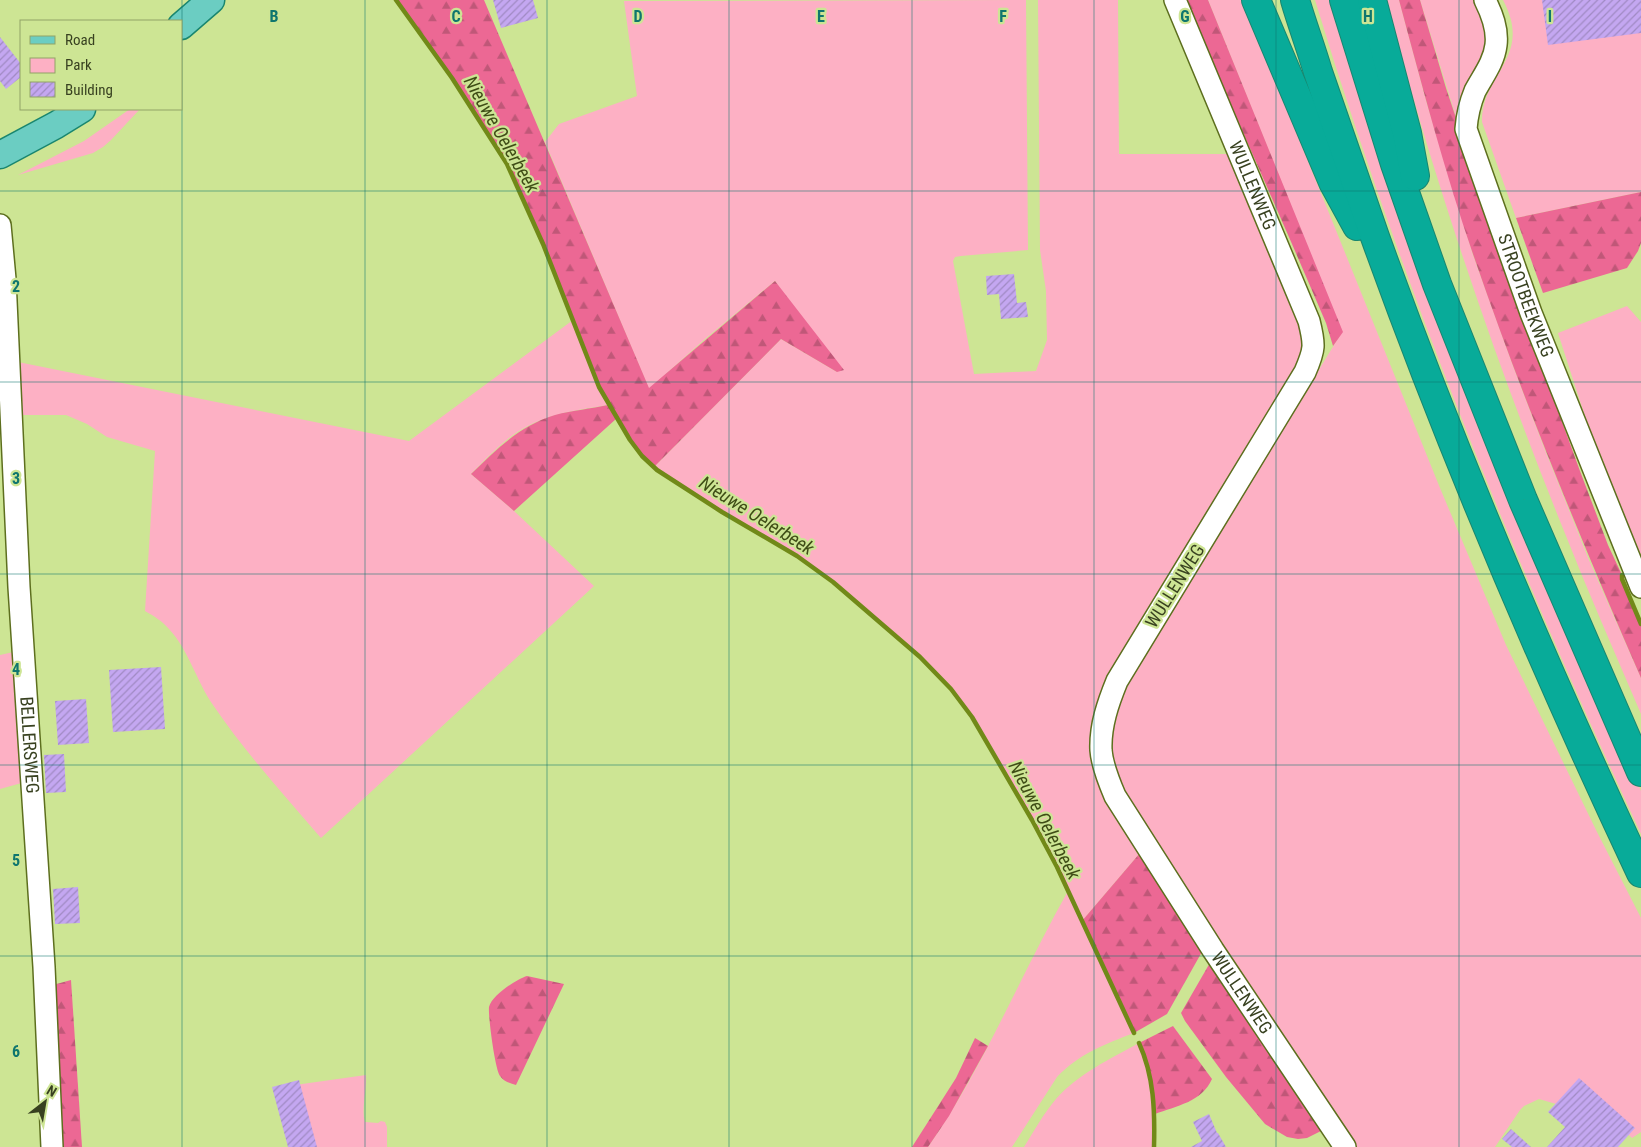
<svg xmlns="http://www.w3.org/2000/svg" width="1641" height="1147" font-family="'Roboto Condensed',sans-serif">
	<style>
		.green { fill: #fdb0c4 }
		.forest { fill: url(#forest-firs) }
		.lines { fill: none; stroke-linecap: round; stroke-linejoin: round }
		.stream { stroke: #718918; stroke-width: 4.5 }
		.building { fill: url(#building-hatch) }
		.minor-casing { stroke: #5d6f1e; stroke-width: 24 }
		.major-casing { stroke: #19866f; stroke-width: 29 }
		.highway-casing { stroke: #19866f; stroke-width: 30 }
		.minor { stroke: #fff; stroke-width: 21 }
		.major { stroke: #6bcdc2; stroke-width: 26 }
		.highway { stroke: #08ab99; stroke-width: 28 }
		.grid { fill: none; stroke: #0f766e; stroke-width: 1; stroke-opacity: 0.55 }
		.labels { text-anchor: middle; stroke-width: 4.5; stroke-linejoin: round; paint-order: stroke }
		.street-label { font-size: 18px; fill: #384120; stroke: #cde594 }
		.water-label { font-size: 19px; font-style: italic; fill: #3f4d16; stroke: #cde594 }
		.grid-label { font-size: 16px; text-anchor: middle; font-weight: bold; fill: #0f766e; stroke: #cde594; stroke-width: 4.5; stroke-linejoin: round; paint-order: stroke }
	</style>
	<defs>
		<pattern id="forest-firs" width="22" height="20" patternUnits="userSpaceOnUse" patternTransform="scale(1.25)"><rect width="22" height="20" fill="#ec6894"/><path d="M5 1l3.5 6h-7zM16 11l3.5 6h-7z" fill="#c05778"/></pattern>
		<pattern id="building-hatch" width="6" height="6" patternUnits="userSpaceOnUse" patternTransform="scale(1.25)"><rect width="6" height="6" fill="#c4a7f1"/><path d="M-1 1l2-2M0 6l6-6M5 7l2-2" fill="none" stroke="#a08ac3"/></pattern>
	</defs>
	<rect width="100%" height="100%" fill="#cde594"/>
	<g class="green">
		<path d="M1026,0L1028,250L961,256L955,257L953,261L974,374L1036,371L1047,340L1046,291L1040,250L1038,0H1118L1119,154H1237L1300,313L1306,344L1296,378L1097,705L1092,725V763L1100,787L1140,853L1082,921L1134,1033C1105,1044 1079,1054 1057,1077L1012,1147H928C984,1067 1020,976 1068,891L1032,820L1000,764L972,717L951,689L920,657L818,570L773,541L722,512L676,484L654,467L781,339L837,372L775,281L705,339L649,389L545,142L559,124L637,96L624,1Z"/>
		<path d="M1208,0H1243L1440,488L1506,645L1597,832L1641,918V1132L1632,1138L1583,1091L1563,1106L1539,1099L1524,1106L1520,1110L1495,1147H1351L1127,804L1108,748L1120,694L1342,332Z"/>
		<path d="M1315,0H1337L1558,603L1641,791V834C1515,564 1402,286 1315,0Z"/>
		<path d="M1386,0H1399L1427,104L1473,255L1513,366L1545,450L1589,560L1641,678V714C1615,653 1588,592 1564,531C1494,358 1434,181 1386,0Z"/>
		<path d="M1420,0H1481L1490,44L1459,104L1456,117Z"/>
		<path d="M1503,0H1546L1641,32V192L1516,218L1482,122C1481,73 1534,58 1503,0Z"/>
		<path d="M130,109H140L111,140L103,147L93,153L18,175L84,141Z"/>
		<path d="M1627,306L1641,322V553L1637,558L1611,497L1558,333Z"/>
		<path d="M573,320L599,387L608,405C575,410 541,415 513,435C498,446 484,461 471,474L514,511L594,586L321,838C284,795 245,752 213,705C197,682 188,649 169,629C162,621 154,616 145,611L155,451L107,437L87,424L66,415H21L18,362L409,441Z"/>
		<path d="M18,651L25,782L0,789V655Z"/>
		<path d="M1139,1043C1154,1076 1155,1112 1154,1147H1024C1034,1131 1044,1113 1056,1099C1078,1074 1110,1059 1139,1043Z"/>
		<path d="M366,1075C367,1089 361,1110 365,1122L378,1123L381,1121L385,1122L387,1127V1147H314L295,1085Z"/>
	</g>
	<g class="forest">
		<path d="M396,0H484L649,388L775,281L844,370L837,372L781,339L654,467L642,456L616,419L514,511L471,474C497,449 519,426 555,415C573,410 591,409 608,405L599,387L543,244L507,164L452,78Z"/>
		<path d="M1185,0H1208L1343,332L1333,346L1326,323L1292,244Z"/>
		<path d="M1399,0H1420L1446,88L1507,271L1580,471L1608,545L1622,575V579L1641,624V678C1581,540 1523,400 1474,257C1445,173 1422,86 1399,0Z"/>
		<path d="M1641,192V243L1638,251L1627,268L1543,293L1516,218Z"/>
		<path d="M1140,853L1203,950L1167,1014L1134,1033L1082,921Z"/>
		<path d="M1211,961L1306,1108L1321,1131L1307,1138L1298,1139L1287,1137L1265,1124L1226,1077L1185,1021L1181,1013Z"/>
		<path d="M527,976L564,984L516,1085C510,1083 504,1082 500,1076C495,1069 488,1016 489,1007C492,995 517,979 527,976Z"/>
		<path d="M71,980L82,1147H62L53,985Z"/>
		<path d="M1173,1026L1212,1079C1202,1102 1176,1106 1155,1114C1152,1089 1149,1066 1139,1043Z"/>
		<path d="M975,1038L988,1046L949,1116L928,1147H912L956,1078Z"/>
	</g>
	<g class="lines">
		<g class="stream">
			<path d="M396,0L452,78L507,164L543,244L599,387L630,440L642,456L657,470L722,512L797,556L833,582L920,657L951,689L972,717L1032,820L1057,867L1134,1033"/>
			<path d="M1622,575V579L1641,624"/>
			<path d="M1139,1043C1154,1076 1155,1111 1154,1147"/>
		</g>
	</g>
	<g class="building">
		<path d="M493,0H533L538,18L501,28Z"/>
		<path d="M1542,0H1641V33L1548,45Z"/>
		<path d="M0,37L21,64V77L6,89L0,81Z"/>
		<path d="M1014,274L1017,303L1026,302L1028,317L1001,319L999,294L987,295L986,276Z"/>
		<path d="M161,667L165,729L113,732L109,670Z"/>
		<path d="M86,699L89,743L58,745L55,701Z"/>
		<path d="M64,754L66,792L46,793L44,755Z"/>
		<path d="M78,887L80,923L55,924L53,889Z"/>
		<path d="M1579,1078L1635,1128L1618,1147H1547L1565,1127L1548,1112Z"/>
		<path d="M299,1080L317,1147H288L272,1087Z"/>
		<path d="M1209,1114L1217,1133H1218L1226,1147H1191L1202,1141L1193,1122Z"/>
		<path d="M1511,1129L1531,1147H1512L1502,1139Z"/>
	</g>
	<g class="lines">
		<defs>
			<g id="minor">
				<path id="s1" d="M1175,0L1309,321C1315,345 1315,349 1305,372L1117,681C1108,703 1100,726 1101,750C1102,765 1109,782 1115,796L1213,950L1345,1147"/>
				<path id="s2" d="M1485,0C1492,14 1498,29 1496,45C1494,62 1483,76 1475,91C1470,103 1467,116 1466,129L1531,313L1641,587"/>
				<path id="s3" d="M0,225L5,279L19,587L44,967L52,1147"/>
			</g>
			<g id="major">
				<path d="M181,26L211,0"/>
				<path d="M0,155L56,125L82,109"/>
			</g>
			<g id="highway">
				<path d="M1256,0L1333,182L1357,226"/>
				<path d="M1295,0C1302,24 1311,48 1318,72C1337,127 1356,182 1375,237C1453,454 1543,665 1641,873"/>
				<path d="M1344,0L1395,164L1437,284L1523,500L1641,772"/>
				<path d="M1372,0L1407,133L1415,176"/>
			</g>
		</defs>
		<use href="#minor" class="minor-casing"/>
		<use href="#major" class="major-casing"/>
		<use href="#highway" class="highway-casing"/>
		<use href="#minor" class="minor"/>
		<use href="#major" class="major"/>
		<use href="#highway" class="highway"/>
	</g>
	<path class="grid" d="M182,0V1147M365,0V1147M547,0V1147M729,0V1147M912,0V1147M1094,0V1147M1276,0V1147M1459,0V1147M0,191H1641M0,382H1641M0,574H1641M0,765H1641M0,956H1641"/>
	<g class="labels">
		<g class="street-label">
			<text dy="6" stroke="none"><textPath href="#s1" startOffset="201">WULLENWEG</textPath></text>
			<text dy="6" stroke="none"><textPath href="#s2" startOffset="314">STROOTBEEKWEG</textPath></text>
			<text transform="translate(1175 586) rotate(-58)" y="6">WULLENWEG</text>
			<text dy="6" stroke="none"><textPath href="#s3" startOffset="521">BELLERSWEG</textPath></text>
			<text dy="6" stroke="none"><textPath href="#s1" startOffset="1116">WULLENWEG</textPath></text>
		</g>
		<g class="water-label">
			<text transform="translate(502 134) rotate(60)" y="7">Nieuwe Oelerbeek</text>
			<text transform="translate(757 515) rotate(32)" y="7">Nieuwe Oelerbeek</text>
			<text transform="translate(1045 820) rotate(62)" y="7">Nieuwe Oelerbeek</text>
		</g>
	</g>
	<g class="grid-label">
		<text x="274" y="22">B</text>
		<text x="456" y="22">C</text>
		<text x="638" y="22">D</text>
		<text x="821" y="22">E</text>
		<text x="1003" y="22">F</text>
		<text x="1185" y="22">G</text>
		<text x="1368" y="22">H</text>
		<text x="1550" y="22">I</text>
		<text x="16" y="292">2</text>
		<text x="16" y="484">3</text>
		<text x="16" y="675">4</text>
		<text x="16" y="866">5</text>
		<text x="16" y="1057">6</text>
	</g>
	<rect x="20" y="20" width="162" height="90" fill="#cde594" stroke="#91a366"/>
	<rect x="30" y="36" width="25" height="8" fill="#6bcdc2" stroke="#91a366"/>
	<text x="65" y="45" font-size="15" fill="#384120">Road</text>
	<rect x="30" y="58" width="25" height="15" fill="#fdb0c4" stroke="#91a366"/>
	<text x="65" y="70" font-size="15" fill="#384120">Park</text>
	<rect x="30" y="82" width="25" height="15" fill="url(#building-hatch)" stroke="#91a366"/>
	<text x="65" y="95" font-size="15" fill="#384120">Building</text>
	<g transform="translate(45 1102) rotate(31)" stroke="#cde594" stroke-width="4" paint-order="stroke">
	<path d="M0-4L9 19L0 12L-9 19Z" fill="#384120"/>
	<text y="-8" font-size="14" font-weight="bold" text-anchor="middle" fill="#384120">N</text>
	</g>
</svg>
